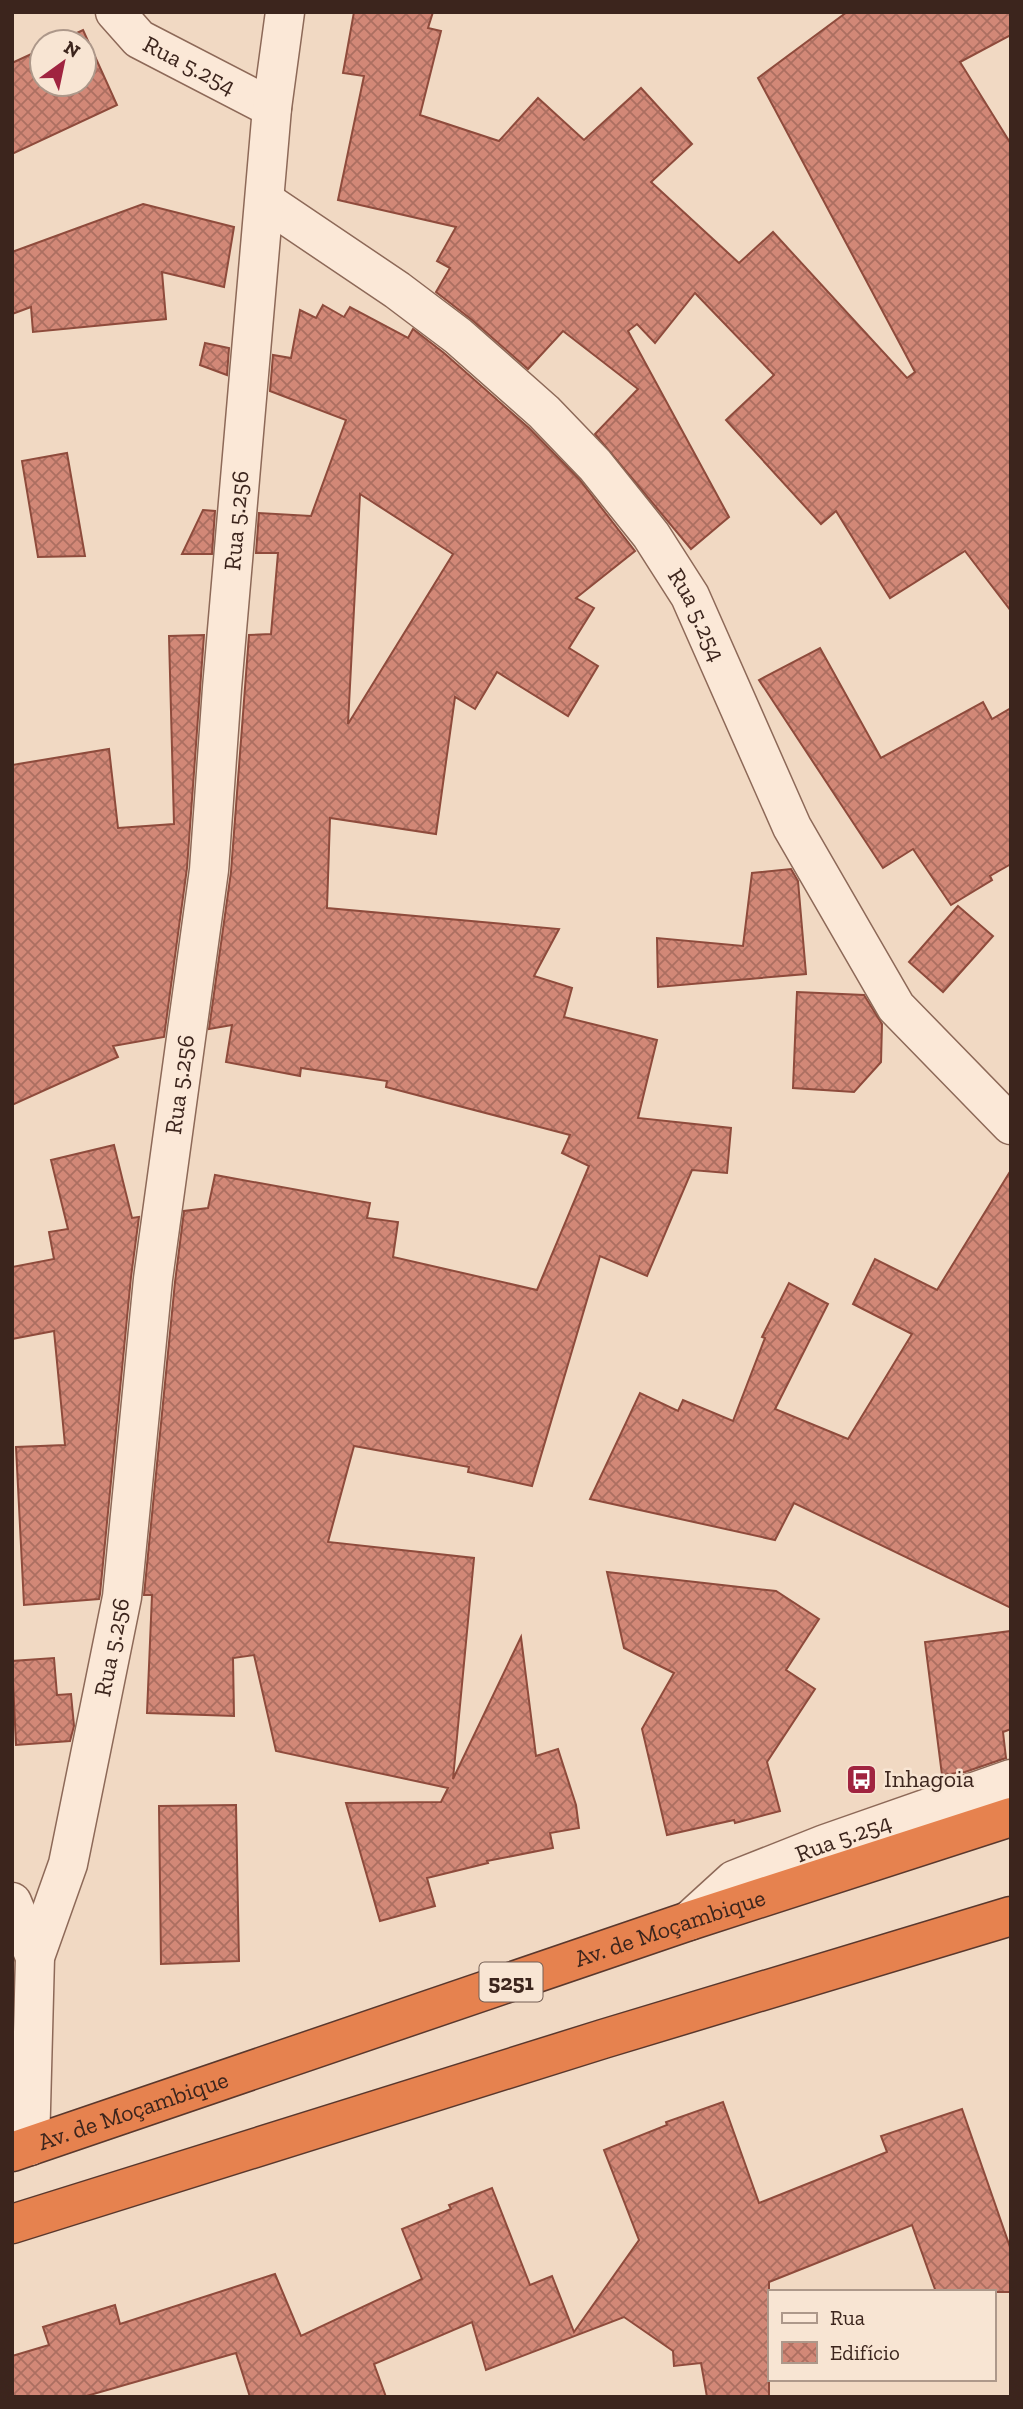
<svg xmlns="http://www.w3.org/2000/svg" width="1023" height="2409" font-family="'Zilla Slab',serif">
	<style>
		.building { fill: url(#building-cross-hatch); stroke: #8e4b3c; stroke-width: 2; fill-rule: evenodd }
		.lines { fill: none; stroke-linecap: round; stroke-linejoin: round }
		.street-casing { stroke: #8d6958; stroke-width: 41 }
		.highway-casing { stroke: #5a382d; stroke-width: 41 }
		.street { stroke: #fbe8d7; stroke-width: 38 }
		.highway { stroke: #e6824f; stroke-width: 38 }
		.labels { text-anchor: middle; stroke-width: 5; stroke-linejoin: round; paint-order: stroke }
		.shield { fill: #f8e5d3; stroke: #745f54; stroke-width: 2 }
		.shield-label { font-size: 23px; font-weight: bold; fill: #3c251d }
		.street-label { font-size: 24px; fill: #3c251d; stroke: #f8e5d3 }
		.poi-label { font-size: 24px; fill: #3c251d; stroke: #f8e5d3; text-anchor: start }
	</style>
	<defs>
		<pattern id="building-cross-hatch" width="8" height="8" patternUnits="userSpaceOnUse" patternTransform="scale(1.75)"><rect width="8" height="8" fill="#d28877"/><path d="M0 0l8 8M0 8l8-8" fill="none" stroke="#ac6f61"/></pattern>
	</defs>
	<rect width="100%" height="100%" fill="#f1d9c3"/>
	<g class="building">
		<path d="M354,12H433L428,28L441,31L420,115L499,141L538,98L584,140L641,88L692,144L651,182L739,263L773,232L907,378L915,372L758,78L847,12H1011V35L960,62L1011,144V611L965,551L890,598L836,511L821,524L726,420L774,375L695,293L655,343L637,324L628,331L729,517L691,549L595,434L638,389L563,331L528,369L472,320L436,292L450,268L437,261L456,227L338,200L364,76L343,73Z"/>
		<path d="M83,30L117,105L12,154V63L42,49V84H84V42H57Z"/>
		<path d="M143,204L234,227L224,287L162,272L166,319L33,332L31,307L12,314V252Z"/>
		<path d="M323,305L344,317L350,307L408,338L413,329L444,353L529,428L579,479L635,551L576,598L594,608L569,648L598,666L568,716L497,672L475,709L455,697L436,834L330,818L327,908L559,929L534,976L572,988L564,1017L657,1040L638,1118L731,1128L727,1173L692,1170L647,1276L600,1256L532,1486L468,1472L469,1467L354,1446L328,1542L474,1558L453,1779L521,1637L536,1756L558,1749L576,1805L579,1828L550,1833L553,1848L487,1861L488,1863L427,1878L435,1906L380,1921L346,1803L441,1802L448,1788L276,1751L254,1655L233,1658L234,1716L147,1713L152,1595H144L175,1282L184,1211L208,1208L215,1175L370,1203L367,1218L398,1222L393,1257L537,1290L589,1166L562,1153L570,1135L386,1087L387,1081L301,1068L300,1076L226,1062L232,1025L209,1029L231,872L249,635L271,634L278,553H256L259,513L311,516L346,420L270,391L273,355L291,358L300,310L316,318ZM360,494L453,554L348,724Z"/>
		<path d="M205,343L229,348L227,375L200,365Z"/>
		<path d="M67,453L85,556L38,557L22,461Z"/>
		<path d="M203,510L215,511L212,554H182Z"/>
		<path d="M204,635L187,868L164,1037L113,1046L118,1057L12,1105V765L109,749L118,828L174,824L169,636Z"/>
		<path d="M820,648L881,758L983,702L992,719L1011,708V864L990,876L992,880L951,905L913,849L883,868L759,680Z"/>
		<path d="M791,869L798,881L806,974L658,987L657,938L743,946L752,873Z"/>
		<path d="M958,906L993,936L943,992L909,962Z"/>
		<path d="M797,992L864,995L882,1024L881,1062L854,1092L793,1088Z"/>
		<path d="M114,1145L132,1218L139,1217L131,1277L100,1594L99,1599L24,1605L16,1447L65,1445L54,1331L12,1339V1267L54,1259L49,1232L68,1229L51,1160Z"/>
		<path d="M1011,1170V1608L794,1503L775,1540L590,1499L640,1393L678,1411L683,1400L733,1421L765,1338L762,1337L789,1283L828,1304L775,1409L848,1439L912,1334L853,1304L875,1259L937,1290Z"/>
		<path d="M607,1572L776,1591L819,1619L786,1670L815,1689L767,1762L780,1811L735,1823L734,1820L667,1835L642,1729L674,1673L624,1648Z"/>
		<path d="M1011,1631V1729L1003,1732L1006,1758L965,1772L942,1775L925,1642Z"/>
		<path d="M54,1658L57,1695L71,1694L74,1726L70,1741L16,1745L12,1661Z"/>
		<path d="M236,1805L239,1961L161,1964L159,1806Z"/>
		<path d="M723,2102L759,2203L887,2152L881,2136L962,2109L1011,2250V2292H936L912,2225L769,2282V2397H707L701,2363L674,2366L673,2351L624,2317L486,2370L472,2322L374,2364L386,2397H250L236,2353L83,2397H12V2356L49,2345L43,2327L115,2305L120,2324L275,2274L301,2336L422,2279L402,2229L451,2209L449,2205L492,2188L530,2285L552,2276L574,2332L639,2240L604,2150L667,2125L666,2122Z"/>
	</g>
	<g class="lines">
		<defs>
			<g id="street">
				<path id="s1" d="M115,12L139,39L272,108"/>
				<path id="s2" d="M265,201L397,290L458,336L544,412L595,465L651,535L690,596L792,827L896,1007L1011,1125"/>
				<path d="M12,1902L35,1957"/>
				<path id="s3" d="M689,1921L734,1880L825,1844L1011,1779"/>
				<path id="s4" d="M30,2146L35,1957L68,1864L122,1597L153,1279L209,870L222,688L272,108L285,12"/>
			</g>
			<g id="highway">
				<path id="s5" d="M12,2152L689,1921L1011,1817"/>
				<path d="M12,2224L603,2039L1011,1916"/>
			</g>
		</defs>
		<use href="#street" class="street-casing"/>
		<use href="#highway" class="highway-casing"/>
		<use href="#street" class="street"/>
		<use href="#highway" class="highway"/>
	</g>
	<defs>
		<symbol id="bus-square" viewBox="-11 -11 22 22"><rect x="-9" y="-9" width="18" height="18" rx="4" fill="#a02440" stroke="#f8e5d3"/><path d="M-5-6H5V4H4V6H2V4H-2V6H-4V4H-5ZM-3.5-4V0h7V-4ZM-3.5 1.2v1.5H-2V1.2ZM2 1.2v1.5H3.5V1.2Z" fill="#fff"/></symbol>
	</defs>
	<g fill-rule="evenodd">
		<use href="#bus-square" x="844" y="1762" width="35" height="35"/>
	</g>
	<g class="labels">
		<rect class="shield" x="479.5" y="1962.5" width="63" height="39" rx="5"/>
		<g class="shield-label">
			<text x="511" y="1990">5251</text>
		</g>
		<g class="street-label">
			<text dy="8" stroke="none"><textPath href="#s1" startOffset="93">Rua 5.254</textPath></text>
			<text dy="8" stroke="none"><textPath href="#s4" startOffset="1643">Rua 5.256</textPath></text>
			<text dy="8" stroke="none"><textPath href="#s2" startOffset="606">Rua 5.254</textPath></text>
			<text dy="8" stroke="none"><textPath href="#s4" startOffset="1076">Rua 5.256</textPath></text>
			<text dy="8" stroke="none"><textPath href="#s4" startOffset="509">Rua 5.256</textPath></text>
			<text dy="8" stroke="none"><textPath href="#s3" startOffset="178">Rua 5.254</textPath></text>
			<text dy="8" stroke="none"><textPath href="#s5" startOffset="695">Av. de Moçambique</textPath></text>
			<text dy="8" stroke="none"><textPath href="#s5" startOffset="128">Av. de Moçambique</textPath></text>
		</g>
		<g class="poi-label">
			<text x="884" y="1787">Inhagoia</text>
		</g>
	</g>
	<rect width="1023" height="2409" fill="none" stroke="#3c251d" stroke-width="28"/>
	<rect x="768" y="2290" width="228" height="91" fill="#f8e5d3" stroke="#ad988a" stroke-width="2"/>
	<rect x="782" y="2313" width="35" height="10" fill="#fbe8d7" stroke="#ad988a" stroke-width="2"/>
	<text x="830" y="2325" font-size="21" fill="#3c251d">Rua</text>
	<rect x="782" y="2342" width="35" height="21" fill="url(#building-cross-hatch)" stroke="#ad988a" stroke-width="2"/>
	<text x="830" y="2360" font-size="21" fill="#3c251d">Edifício</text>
	<g transform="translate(63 63) rotate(33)"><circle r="33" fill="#f8e5d3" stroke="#ad988a" stroke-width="2"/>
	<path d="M0-5L12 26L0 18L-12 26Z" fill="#a02440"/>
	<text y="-10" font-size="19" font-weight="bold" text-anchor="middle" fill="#3c251d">N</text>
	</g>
</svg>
